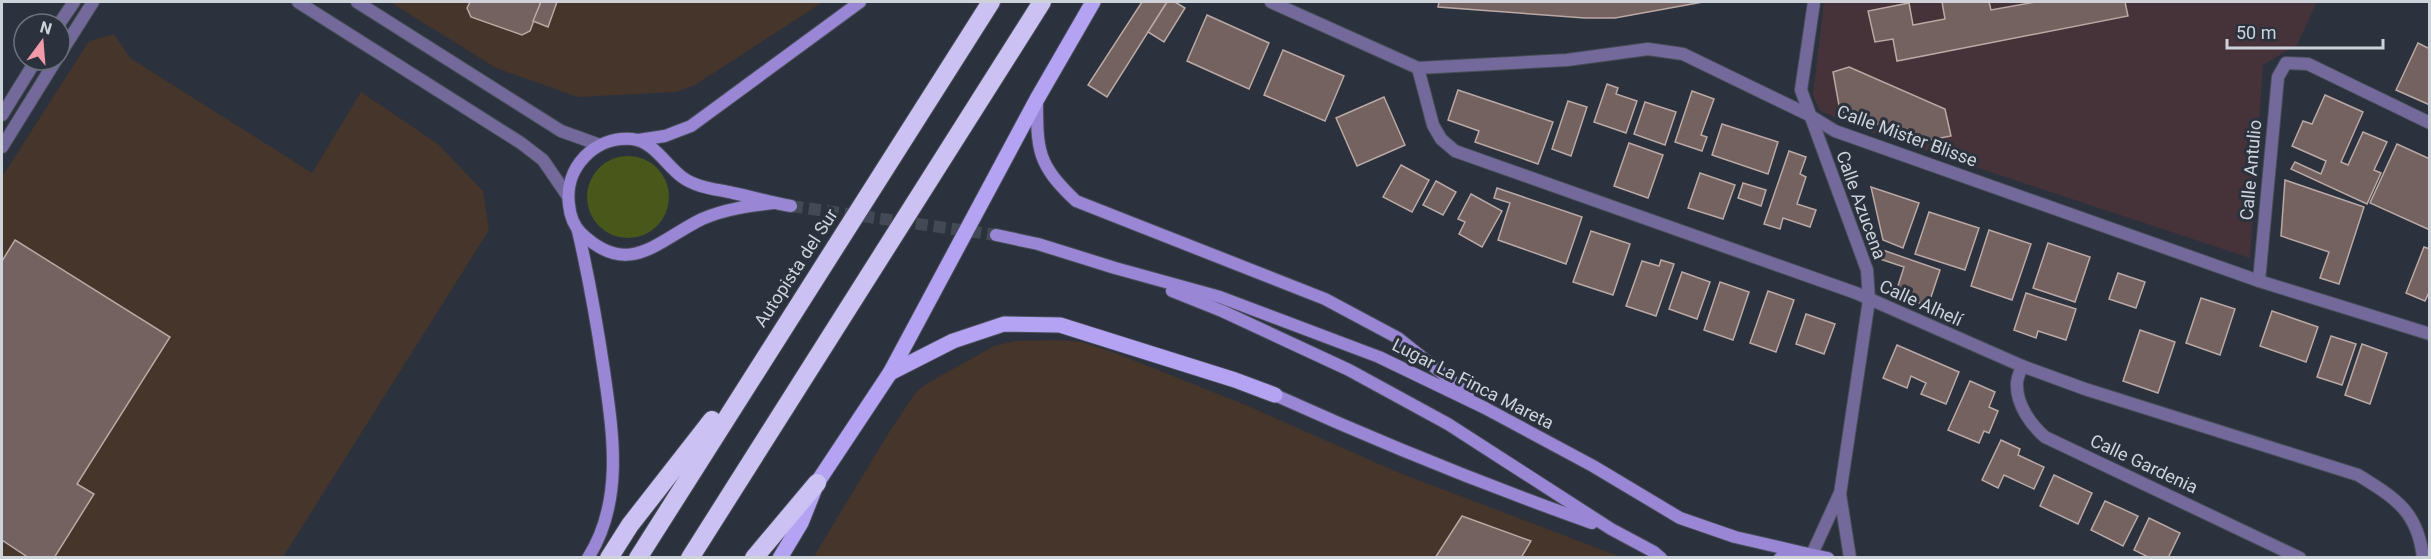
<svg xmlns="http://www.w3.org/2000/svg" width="2431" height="559" font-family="Roboto,sans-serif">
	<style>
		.commercial { fill: #45352a }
		.medical { fill: #463339 }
		.green { fill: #4a571b }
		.building { fill: #73625f; stroke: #baa8a4; stroke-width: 1.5 }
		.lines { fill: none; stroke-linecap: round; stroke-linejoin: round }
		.secondary-tunnel { stroke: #434a55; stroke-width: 12; stroke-dasharray: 12 6; stroke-linecap: butt }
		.street-casing { stroke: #484f59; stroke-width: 14 }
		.secondary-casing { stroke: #484f59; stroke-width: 14 }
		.primary-casing { stroke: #484f59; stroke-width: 17 }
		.highway-casing { stroke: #484f59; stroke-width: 20 }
		.street { stroke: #73699a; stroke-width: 12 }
		.secondary { stroke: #9986d5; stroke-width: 12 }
		.primary { stroke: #b4a2f2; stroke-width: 15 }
		.highway { stroke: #cbc1f2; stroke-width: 18 }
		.labels { text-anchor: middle; stroke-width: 6; stroke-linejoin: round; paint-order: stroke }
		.street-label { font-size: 18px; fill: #ced3da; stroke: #2b323d }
	</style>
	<rect width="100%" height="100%" fill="#2b323d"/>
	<g class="commercial">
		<path d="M390,2H823L695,85L676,92L578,97L496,68Z"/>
		<path d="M114,34L130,58L312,173L361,92L438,144L483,191L489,230L283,557H2V177L89,41Z"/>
		<path d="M1057,340L1082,342L1118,354L1248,406L1397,472L1621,557L813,558L888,434L916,392L928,383L994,346L1015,341Z"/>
	</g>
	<path class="medical" d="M1824,2H2317L2297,45L2263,65L2250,258L1873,133L1820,111L1813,95Z"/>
	<circle class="green" cx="628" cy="197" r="41"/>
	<g class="building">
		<path d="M470,2H541L530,31L522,35L471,17L467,8Z"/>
		<path d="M541,2H557L548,27L533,21Z"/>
		<path d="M1142,2H1167L1107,97L1088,85Z"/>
		<path d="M1167,2H1175L1185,8L1164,42L1148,32Z"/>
		<path d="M1439,2H1703L1615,18H1585L1438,7Z"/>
		<path d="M1942,2H1989L1991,10L2035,2H2125L2128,16L1897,61L1893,39L1875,42L1868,11L1909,3L1913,25L1945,19Z"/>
		<path d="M1207,15L1269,43L1249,89L1187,61Z"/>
		<path d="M2418,43L2430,49V105L2396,90Z"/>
		<path d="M1283,50L1344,76L1325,121L1264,95Z"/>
		<path d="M1849,67L1945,109L1951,136L1925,141L1840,111L1833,72Z"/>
		<path d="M1607,84L1618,88L1616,94L1637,101L1626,133L1594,122Z"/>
		<path d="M1458,90L1553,122L1538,164L1475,142L1479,131L1448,120Z"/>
		<path d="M1692,91L1714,99L1701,135L1707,137L1702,151L1675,142Z"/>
		<path d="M2325,95L2363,112L2341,162L2348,165L2363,132L2387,142L2374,170L2381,173L2367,204L2291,169L2295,162L2321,174L2326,161L2292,146L2303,121L2312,124Z"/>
		<path d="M1384,97L1405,145L1357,166L1336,118Z"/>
		<path d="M1568,101L1587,107L1571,156L1552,149Z"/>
		<path d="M1645,102L1676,112L1665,145L1634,134Z"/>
		<path d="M1722,124L1778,142L1768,174L1712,155Z"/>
		<path d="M1629,143L1663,155L1648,198L1614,186Z"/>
		<path d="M2397,144L2430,159V230L2370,203Z"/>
		<path d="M1789,151L1806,157L1800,174L1806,177L1797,204L1816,210L1810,227L1783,218L1780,229L1764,224Z"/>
		<path d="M1401,165L1429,180L1412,212L1383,197Z"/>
		<path d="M1700,173L1735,185L1723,219L1688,208Z"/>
		<path d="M2285,180L2364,207L2339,284L2320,278L2329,252L2281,236Z"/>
		<path d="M1436,181L1456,192L1443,215L1423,205Z"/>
		<path d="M1743,183L1766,190L1761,206L1738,198Z"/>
		<path d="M1871,187L1919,203L1903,248L1883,240Z"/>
		<path d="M1497,188L1582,217L1566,264L1498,240L1510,203L1494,198Z"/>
		<path d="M1471,194L1502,211L1482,247L1459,234L1465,222L1458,219Z"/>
		<path d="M1929,212L1979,228L1965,270L1915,254Z"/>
		<path d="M1989,230L2031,244L2012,300L1971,286Z"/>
		<path d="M1591,231L1630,244L1613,295L1573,282Z"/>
		<path d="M15,240L170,337L77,484L94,494L54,558H29L2,540V261Z"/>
		<path d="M2048,243L2090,257L2075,302L2033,288Z"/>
		<path d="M2424,247L2430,249V290L2425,301L2406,293Z"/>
		<path d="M1877,248L1940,270L1928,306L1895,295L1904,267L1874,257Z"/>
		<path d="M1661,260L1674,264L1656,316L1626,306L1642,261L1659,266Z"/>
		<path d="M1682,272L1710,282L1697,319L1669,309Z"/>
		<path d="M2118,273L2145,282L2136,308L2109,299Z"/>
		<path d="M1720,282L1749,292L1733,340L1704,330Z"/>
		<path d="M1768,291L1794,300L1776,352L1750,343Z"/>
		<path d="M2026,293L2076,309L2066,340L2038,331L2036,338L2014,330Z"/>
		<path d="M2201,298L2235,309L2220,355L2186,343Z"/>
		<path d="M2272,311L2318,327L2306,362L2260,346Z"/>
		<path d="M1806,314L1835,324L1824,354L1796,344Z"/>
		<path d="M2140,330L2175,342L2158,393L2123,381Z"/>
		<path d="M2331,336L2356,344L2342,385L2317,377Z"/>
		<path d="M2362,344L2387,353L2370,404L2345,395Z"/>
		<path d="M1897,345L1959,372L1946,404L1921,394L1926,383L1911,376L1907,388L1883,378Z"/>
		<path d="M1970,381L1995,392L1989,407L1998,411L1989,433L1984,431L1979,443L1948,430Z"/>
		<path d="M2001,440L2020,449L2018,455L2044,467L2034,489L2004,475L1998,488L1982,480Z"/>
		<path d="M2054,475L2092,493L2078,524L2040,506Z"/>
		<path d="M2105,501L2138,516L2123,546L2091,530Z"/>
		<path d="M1462,516L1531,541L1521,558H1435Z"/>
		<path d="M2149,518L2180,533L2168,558H2150L2134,550Z"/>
	</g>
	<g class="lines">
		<path class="secondary-tunnel" d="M791,206L996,235"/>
		<defs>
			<g id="street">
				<path d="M298,2L521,143L543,160L567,195"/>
				<path d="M357,2L561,131L600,145"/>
				<path d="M1271,2L1418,68L1567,60L1648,49L1683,54L1809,115L1835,131L2259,281L2430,334"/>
				<path d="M1814,2L1801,90L1867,270L1869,300L1840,494L1850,558"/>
				<path d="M59,24L74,2"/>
				<path d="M60,54L93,2"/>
				<path d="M1418,68L1433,125L1441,139L1455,151L1856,293L2022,366L2085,389L2358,475C2395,498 2418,511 2423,558"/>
				<path d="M2,115L36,60"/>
				<path d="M2,147L56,60"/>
				<path d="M2259,281L2278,77L2286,63L2308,64L2430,123"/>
				<path d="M2022,366C2020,372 2016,380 2017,386C2017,405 2031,425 2045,437L2300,558"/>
				<path d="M1812,554L1839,495"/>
			</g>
			<g id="secondary">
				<path d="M1037,99C1037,151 1037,164 1076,201L1325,299L1398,338L1468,394"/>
				<path d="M638,140L665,136L691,126L860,2"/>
				<path d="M773,203C749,206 725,209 702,219C657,241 629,279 581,233C574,226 570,215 569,205C564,168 594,136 632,139C653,141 666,165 682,177C697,188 716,189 733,193C753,197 772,203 791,206"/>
				<path d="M578,231C589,278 597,324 604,371C613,434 624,501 588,558"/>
				<path d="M996,235L1038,244L1115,268L1220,297L1379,357L1485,408L1593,466L1680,518L1735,537L1804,553"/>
				<path d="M1172,291L1222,311L1349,370L1448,424L1611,529L1654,552L1661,558"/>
				<path d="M1275,395C1379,442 1485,485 1592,523"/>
				<path d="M1780,558L1804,553L1828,558"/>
			</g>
			<g id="primary">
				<path d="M890,373L953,341L1004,324L1060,325L1235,380L1275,395"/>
				<path d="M780,558L801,523L817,483L890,373L1037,99L1093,2"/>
			</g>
			<g id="highway">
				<path d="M609,558L630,525L712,420"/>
				<path d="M638,558L991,2"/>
				<path d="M690,558L1042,2"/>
				<path d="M754,558L817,483"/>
			</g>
		</defs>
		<use href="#street" class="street-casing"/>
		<use href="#secondary" class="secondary-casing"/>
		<use href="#primary" class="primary-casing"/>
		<use href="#highway" class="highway-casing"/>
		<use href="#street" class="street"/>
		<use href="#secondary" class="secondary"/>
		<use href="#primary" class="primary"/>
		<use href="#highway" class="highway"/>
	</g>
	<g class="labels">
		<g class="street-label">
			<text transform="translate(1907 136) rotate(20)" y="6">Calle Mister Blisse</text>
			<text transform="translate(2251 170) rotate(-85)" y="6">Calle Antulio</text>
			<text transform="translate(1861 205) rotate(70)" y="6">Calle Azucena</text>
			<text transform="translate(796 268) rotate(-57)" y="6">Autopista del Sur</text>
			<text transform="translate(1921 303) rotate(24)" y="6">Calle Alhelí</text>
			<text transform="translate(1473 384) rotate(27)" y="6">Lugar La Finca Mareta</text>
			<text transform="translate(2144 464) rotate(25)" y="6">Calle Gardenia</text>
		</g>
	</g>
	<rect width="2431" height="559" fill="none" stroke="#ced3da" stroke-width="6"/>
	<g transform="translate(42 42) rotate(16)"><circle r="28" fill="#2b323d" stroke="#6c727c" stroke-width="1.5"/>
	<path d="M0-4.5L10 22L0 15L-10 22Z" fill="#f39aa9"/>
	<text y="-9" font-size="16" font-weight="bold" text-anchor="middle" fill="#ced3da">N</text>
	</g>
	<path d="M2227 39v9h156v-9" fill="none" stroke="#ced3da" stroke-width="3"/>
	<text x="2236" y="39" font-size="18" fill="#ced3da" stroke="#2b323d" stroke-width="4.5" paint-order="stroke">50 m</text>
</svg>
